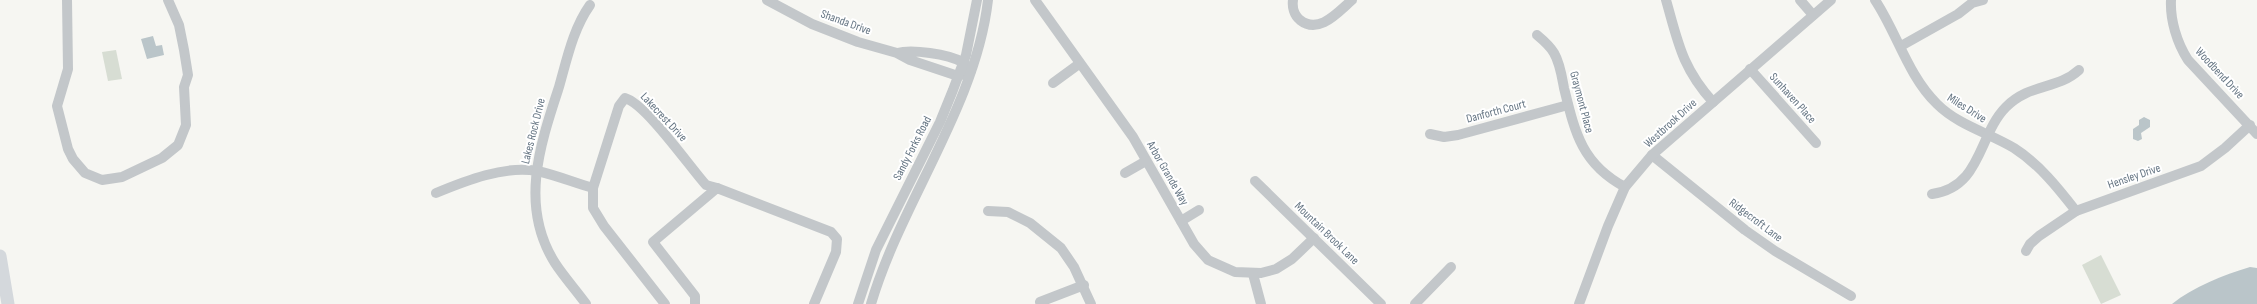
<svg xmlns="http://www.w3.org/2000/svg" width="2257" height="304" font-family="'Sofia Sans Condensed',sans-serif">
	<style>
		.green { fill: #d7ddd3 }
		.water { fill: #bac5c9 }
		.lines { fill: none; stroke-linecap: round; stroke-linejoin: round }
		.minor { stroke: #c3c7ca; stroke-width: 10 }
		.major { stroke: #d4d8dc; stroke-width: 13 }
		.labels { text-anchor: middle; stroke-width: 4; stroke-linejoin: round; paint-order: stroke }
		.street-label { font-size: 12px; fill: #657583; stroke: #fff }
	</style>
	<rect width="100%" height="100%" fill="#f6f6f2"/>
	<g class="green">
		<path d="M116,50L122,79L108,81L102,52Z"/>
		<path d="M2101,255L2121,295L2101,304L2082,265Z"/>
	</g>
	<g class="water">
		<path d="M153,36L156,46L162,45L164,55L147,59L141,39Z"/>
		<path d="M2144,117L2150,120V127L2141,133L2142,139L2138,141L2133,139V129L2139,125V120Z"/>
		<path d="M2250,267L2257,268V304H2172C2193,287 2223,275 2250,267Z"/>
	</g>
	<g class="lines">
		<g class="minor">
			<path d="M67,0L68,69L57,106L68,149L73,159L85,173L102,180L122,177L162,158L178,145L186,125L184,87L188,75L184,50L179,25L168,0"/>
			<path d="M767,0L812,24L858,42L897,53L910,60L958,76L971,71C968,68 965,64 962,62C948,54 912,49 897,53"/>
			<path d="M1035,0L1133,137L1194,244L1208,260L1235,272L1261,273L1276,269L1292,259L1314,238"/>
			<path d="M1293,0C1292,7 1294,15 1300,20C1319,35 1338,12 1352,0"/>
			<path d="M1666,0C1678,42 1682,68 1713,102"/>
			<path d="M1800,0L1813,15"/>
			<path d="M1875,0C1897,33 1908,76 1937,104C1958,125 1989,133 2014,148C2039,164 2058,188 2076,211"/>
			<path d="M2171,0C2170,20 2177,43 2188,60L2257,134"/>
			<path d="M1537,35C1543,40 1550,46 1554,53C1560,63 1562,77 1564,88C1575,133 1582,164 1625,187"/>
			<path d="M1901,46L1958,14L1972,3L1983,0"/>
			<path d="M1750,69L1816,143"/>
			<path d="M1053,83L1079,64"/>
			<path d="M1430,134L1444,137L1458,135L1568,105"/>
			<path d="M1652,155L1745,230L1775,251L1851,296"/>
			<path d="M1125,173L1146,161"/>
			<path d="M1255,181L1381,304"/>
			<path d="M593,188L619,106L625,98C646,104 689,166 706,185L717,188"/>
			<path d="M436,193C465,181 505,165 537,171C556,175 575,183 593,188V208L604,226L665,304"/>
			<path d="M1932,194C1982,187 1978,135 2006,107C2030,83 2057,90 2079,70"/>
			<path d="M988,211L1008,212L1030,223L1061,248L1074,267L1091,304"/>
			<path d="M1181,221L1199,210"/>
			<path d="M2026,251L2030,244L2039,236L2076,211L2201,166L2225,148L2250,125"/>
			<path d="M1253,274L1261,304"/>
			<path d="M1040,302L1084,285"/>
			<path d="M586,304C576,290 564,277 555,263C519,206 540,145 559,87C567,59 573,29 590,5"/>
			<path d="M695,304V296L653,242L717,188L831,232L837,239L836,252L814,304"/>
			<path d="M858,304L876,250L940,122L953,90L966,55L977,0"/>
			<path d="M871,304C901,202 976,106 988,0"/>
			<path d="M1415,304L1451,267"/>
			<path d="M1579,304L1608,226L1625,187L1652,155L1831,0"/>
		</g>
		<path class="major" d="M0,256L8,304"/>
	</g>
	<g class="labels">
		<g class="street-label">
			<text transform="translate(846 22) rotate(20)" y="4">Shanda Drive</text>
			<text transform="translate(2220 73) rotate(47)" y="4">Woodbend Drive</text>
			<text transform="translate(1793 98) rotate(48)" y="4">Sunhaven Place</text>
			<text transform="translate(1582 102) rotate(75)" y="4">Graymont Place</text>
			<text transform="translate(1967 108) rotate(32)" y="4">Miles Drive</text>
			<text transform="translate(1496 111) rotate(-15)" y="4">Danforth Court</text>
			<text transform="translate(664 117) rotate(47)" y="4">Lakecrest Drive</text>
			<text transform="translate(1670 123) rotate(-42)" y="4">Westbrook Drive</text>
			<text transform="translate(533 131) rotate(-76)" y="4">Lakes Rock Drive</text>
			<text transform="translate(912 148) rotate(-63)" y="4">Sandy Forks Road</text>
			<text transform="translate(1168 173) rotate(60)" y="4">Arbor Grande Way</text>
			<text transform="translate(2134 176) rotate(-19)" y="4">Hensley Drive</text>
			<text transform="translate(1756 220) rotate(37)" y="4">Ridgecroft Lane</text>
			<text transform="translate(1327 233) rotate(44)" y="4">Mountain Brook Lane</text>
		</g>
	</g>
</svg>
